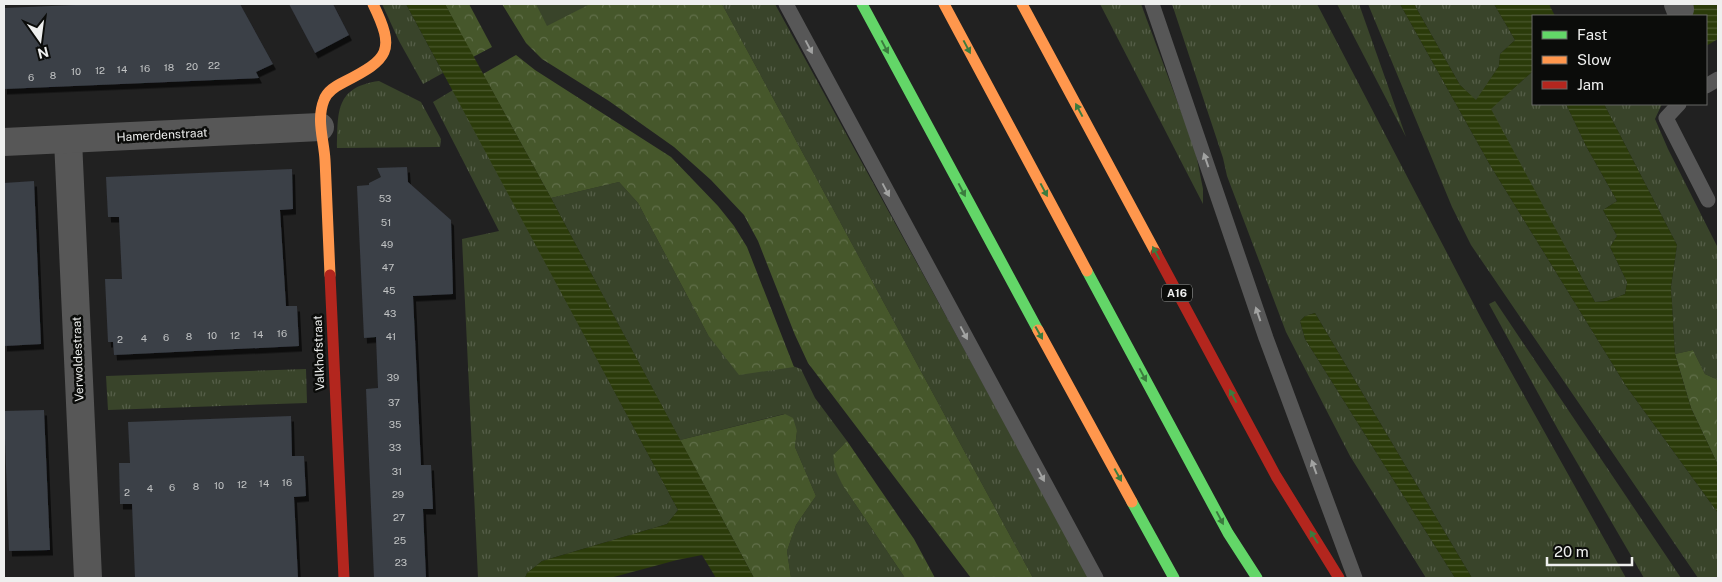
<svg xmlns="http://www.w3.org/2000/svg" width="1722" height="582" font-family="'Public Sans',sans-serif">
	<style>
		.grass { fill: url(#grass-tufts) }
		.forest { fill: url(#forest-crowns) }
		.pitch { fill: #39442a }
		.water { fill: url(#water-rules) }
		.building { fill: #3a3f47; filter: url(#shadow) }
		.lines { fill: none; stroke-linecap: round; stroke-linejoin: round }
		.lane { stroke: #575757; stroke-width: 15 }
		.street { stroke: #575757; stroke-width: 28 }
		.fast { stroke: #63d668; stroke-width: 11 }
		.slow { stroke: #ff974d; stroke-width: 11 }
		.jam { stroke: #b3261e; stroke-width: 11 }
		.oneway { fill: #a2a3a2 }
		.oneway2 { fill: #3b7b3e }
		.labels { text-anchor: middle; stroke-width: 5; stroke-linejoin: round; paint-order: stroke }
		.number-label { font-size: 10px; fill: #c1c3c4 }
		.shield { fill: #0b0c0a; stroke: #aaabaa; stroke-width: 1 }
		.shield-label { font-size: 11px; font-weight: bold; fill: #eeefee }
		.street-label { font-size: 12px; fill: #eeefee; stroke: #0b0c0a }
	</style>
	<defs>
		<pattern id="grass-tufts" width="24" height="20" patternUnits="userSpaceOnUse" patternTransform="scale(1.25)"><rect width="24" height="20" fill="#39442a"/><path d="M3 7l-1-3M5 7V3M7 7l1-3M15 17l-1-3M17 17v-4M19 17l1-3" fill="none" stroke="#565f49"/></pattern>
		<pattern id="forest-crowns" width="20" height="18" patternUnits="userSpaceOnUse" patternTransform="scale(1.25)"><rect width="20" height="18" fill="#46572b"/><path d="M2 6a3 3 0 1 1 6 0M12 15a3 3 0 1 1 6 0" fill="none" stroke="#616f4a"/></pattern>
		<pattern id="water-rules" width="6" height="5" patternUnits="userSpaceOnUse" patternTransform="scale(1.25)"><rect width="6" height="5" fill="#2b3b0a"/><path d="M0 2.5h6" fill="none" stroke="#4a582e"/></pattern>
		<filter id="shadow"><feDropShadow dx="3" dy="5.5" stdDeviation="0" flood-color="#0009"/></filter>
	</defs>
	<rect width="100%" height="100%" fill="#212121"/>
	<g class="grass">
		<path d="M382,4H406L443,73L423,84L399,41Z"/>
		<path d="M722,4H775L987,391L1094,578H1033Z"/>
		<path d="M1100,4H1141L1195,149L1203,189V204Z"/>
		<path d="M1172,4H1317L1482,320L1626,578H1472L1315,313L1305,316L1300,321L1305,339L1455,578H1426L1350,456L1286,332L1227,176L1223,158Z"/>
		<path d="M1337,4H1359L1406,137Z"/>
		<path d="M1368,4H1400L1490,165L1626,386L1718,513V578H1698L1471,245L1452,207Z"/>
		<path d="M1414,4H1494L1515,40L1500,54L1499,66L1476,101L1460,85Z"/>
		<path d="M1533,71V104H1566L1586,146L1617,201L1603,210L1617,236L1610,247L1627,282L1625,294L1607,301L1595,302L1490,109Z"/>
		<path d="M379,81L421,102L441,139L440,147L337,148C338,112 335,87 379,81Z"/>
		<path d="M453,90L678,510L667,524L542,561L527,573L525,578H478L462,239L499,231L433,102Z"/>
		<path d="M1604,104H1662L1655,119L1668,149L1718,248V380L1705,374L1693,350L1675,354L1671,287L1677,245Z"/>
		<path d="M619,182L638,203L708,335L801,369L815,398L847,441L833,455L843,486L905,578H791L787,551L796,525L816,496L795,447L797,431L784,414L680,440L551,198Z"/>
		<path d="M1495,301L1681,578H1644L1561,435L1489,304Z"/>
		<path d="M306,369L307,403L108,410L106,376Z"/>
	</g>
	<g class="forest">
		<path d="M445,4H469L492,47L473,57Z"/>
		<path d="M502,4H722L1033,578H971L808,363L795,335L758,241L744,215L711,180L674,147L609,101L542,59L526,43Z"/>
		<path d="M516,55L535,70L671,157L718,206L734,226L747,247L794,367L739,375L708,335L638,203L619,182L551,198L483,74Z"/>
		<path d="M1693,350L1705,374L1718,380V465L1691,408L1675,354Z"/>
		<path d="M785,414L793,418L797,431L795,447L816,496L796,525L787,551L791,578H754L680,440Z"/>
		<path d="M847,441L914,539L935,578H905L843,486L835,469L833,455Z"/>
	</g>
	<path class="pitch" d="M536,4H590L547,26Z"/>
	<g class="water">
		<path d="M406,4H445L551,198L754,578H716L702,555L677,560L610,578H525L527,573L542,561L667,524L678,510Z"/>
		<path d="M1400,4H1414L1460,85L1476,100L1499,66L1500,54L1515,40L1494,4H1549L1555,16H1533V71L1491,109L1595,302L1607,301L1625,294L1627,282L1610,247L1617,236L1603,210L1617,201L1586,146L1566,104H1604L1677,245L1671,287L1675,354L1691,408L1718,465V513L1626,386L1490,165Z"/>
		<path d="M1690,4H1718V39L1706,46V16H1672Z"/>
		<path d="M1315,313L1472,578H1455L1305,339L1300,321L1305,316Z"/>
	</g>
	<g class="building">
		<path d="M98,4H240L273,64L256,72L259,78L4,89V8Z"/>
		<path d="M289,4H333L349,35L315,53Z"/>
		<path d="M407,167L408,182L451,220L453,294L413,296L421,465H431L433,509H423L426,578H374L366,389L378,388L376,337L364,338L357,186L369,185V183L381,177L377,168Z"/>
		<path d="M292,169L293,209L280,210L286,306H297L299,346L114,355L113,342H108L105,279H122L119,217H108L106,177Z"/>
		<path d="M34,181L41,344L4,346V183Z"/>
		<path d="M44,410L50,550L9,551L4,411Z"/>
		<path d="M291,416L292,456H304L306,496L294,497L298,578H135L132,504H120L119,463H130L128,422Z"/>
	</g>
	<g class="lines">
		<g class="lane">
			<path d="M786,4L1096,578"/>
			<path d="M1152,4L1266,338L1355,578"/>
			<path d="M1706,86L1718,79"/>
			<path d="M1679,104L1666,118L1708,200"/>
		</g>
		<g class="street">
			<path d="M1678,4L1680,9"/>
			<path d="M68,140L88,578"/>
			<path d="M4,142L320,127"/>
		</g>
		<g class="fast">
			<path d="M862,4L1038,330"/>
			<path d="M1087,271L1228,533L1257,578"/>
			<path d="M1132,502L1174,578"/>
		</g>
		<g class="slow">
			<path d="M944,4L1087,271"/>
			<path d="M1022,4L1156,253"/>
			<path d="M330,275C328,236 327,198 325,160C324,140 316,120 324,100C327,91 336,86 344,82C389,59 396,51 373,4"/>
			<path d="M1038,330L1132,502"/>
		</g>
		<g class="jam">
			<path d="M1156,253L1276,476L1339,578"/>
			<path d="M330,275L344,578"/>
		</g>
	</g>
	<defs><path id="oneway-solid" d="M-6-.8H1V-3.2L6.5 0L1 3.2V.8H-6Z" transform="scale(1.25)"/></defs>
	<g class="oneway">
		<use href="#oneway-solid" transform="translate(809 47) rotate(62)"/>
		<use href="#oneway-solid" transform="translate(1206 160) rotate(-109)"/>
		<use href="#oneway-solid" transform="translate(886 190) rotate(62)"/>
		<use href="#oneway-solid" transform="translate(1258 314) rotate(-109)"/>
		<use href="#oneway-solid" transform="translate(964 333) rotate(62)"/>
		<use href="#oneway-solid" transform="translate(1314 467) rotate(-110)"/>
		<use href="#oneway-solid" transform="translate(1041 475) rotate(62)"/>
	</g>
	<g class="oneway2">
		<use href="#oneway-solid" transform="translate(885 47) rotate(62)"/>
		<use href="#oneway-solid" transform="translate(967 47) rotate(62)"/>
		<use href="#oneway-solid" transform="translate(1079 110) rotate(-118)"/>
		<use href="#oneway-solid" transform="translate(962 190) rotate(62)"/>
		<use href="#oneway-solid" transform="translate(1044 190) rotate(62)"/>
		<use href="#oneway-solid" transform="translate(1156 253) rotate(-118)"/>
		<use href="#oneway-solid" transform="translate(1039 333) rotate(61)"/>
		<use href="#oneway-solid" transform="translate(1143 375) rotate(62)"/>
		<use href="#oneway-solid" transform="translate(1233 396) rotate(-118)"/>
		<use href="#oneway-solid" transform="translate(1118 475) rotate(61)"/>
		<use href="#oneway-solid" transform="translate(1220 518) rotate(62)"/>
		<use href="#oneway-solid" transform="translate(1314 537) rotate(-122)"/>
	</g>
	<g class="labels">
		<g class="number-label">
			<text x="214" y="69">22</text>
			<text x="192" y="70">20</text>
			<text x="169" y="71">18</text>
			<text x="145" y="72">16</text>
			<text x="122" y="73">14</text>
			<text x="100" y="74">12</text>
			<text x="76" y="75">10</text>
			<text x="53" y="79">8</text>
			<text x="31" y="81">6</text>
			<text x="385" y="202">53</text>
			<text x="386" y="226">51</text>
			<text x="387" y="248">49</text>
			<text x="388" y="271">47</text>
			<text x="389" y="294">45</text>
			<text x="390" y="317">43</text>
			<text x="282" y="337">16</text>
			<text x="258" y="338">14</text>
			<text x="212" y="339">10</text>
			<text x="235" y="339">12</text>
			<text x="189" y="340">8</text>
			<text x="391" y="340">41</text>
			<text x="166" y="341">6</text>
			<text x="144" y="342">4</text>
			<text x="120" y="343">2</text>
			<text x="393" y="381">39</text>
			<text x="394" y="406">37</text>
			<text x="395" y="428">35</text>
			<text x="395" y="451">33</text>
			<text x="397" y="475">31</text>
			<text x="287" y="486">16</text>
			<text x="264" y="487">14</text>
			<text x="242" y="488">12</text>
			<text x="219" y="489">10</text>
			<text x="196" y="490">8</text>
			<text x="172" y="491">6</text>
			<text x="150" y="492">4</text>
			<text x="127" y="496">2</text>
			<text x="398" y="498">29</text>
			<text x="399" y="521">27</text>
			<text x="400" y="544">25</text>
			<text x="401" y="566">23</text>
		</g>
		<rect class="shield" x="1162" y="284.5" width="30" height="17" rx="4"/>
		<g class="shield-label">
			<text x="1177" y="297">A16</text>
		</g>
		<g class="street-label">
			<text transform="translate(162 135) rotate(-3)" y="4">Hamerdenstraat</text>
			<text transform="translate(319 353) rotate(-92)" y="4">Valkhofstraat</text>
			<text transform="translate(78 359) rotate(-92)" y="4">Verwoldestraat</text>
		</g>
	</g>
	<rect width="1722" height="582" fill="none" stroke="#eeefee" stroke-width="10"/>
	<rect x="1532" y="15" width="175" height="90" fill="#0b0c0a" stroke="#666765"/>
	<rect x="1542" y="31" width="25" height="8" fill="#63d668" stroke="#666765"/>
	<text x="1577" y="40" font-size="15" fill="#eeefee">Fast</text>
	<rect x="1542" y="56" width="25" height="8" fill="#ff974d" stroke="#666765"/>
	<text x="1577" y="65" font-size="15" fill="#eeefee">Slow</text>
	<rect x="1542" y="81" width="25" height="8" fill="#b3261e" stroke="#666765"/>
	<text x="1577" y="90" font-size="15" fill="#eeefee">Jam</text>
	<g transform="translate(40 40) rotate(166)" stroke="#0b0c0a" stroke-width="4" paint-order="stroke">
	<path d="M0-4L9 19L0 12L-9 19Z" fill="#eeefee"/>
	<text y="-8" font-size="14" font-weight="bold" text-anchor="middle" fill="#eeefee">N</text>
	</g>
	<path d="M1547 557v8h85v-8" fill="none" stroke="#eeefee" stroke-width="2.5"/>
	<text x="1554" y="557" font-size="15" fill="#eeefee" stroke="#0b0c0a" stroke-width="4" paint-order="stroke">20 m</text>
</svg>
